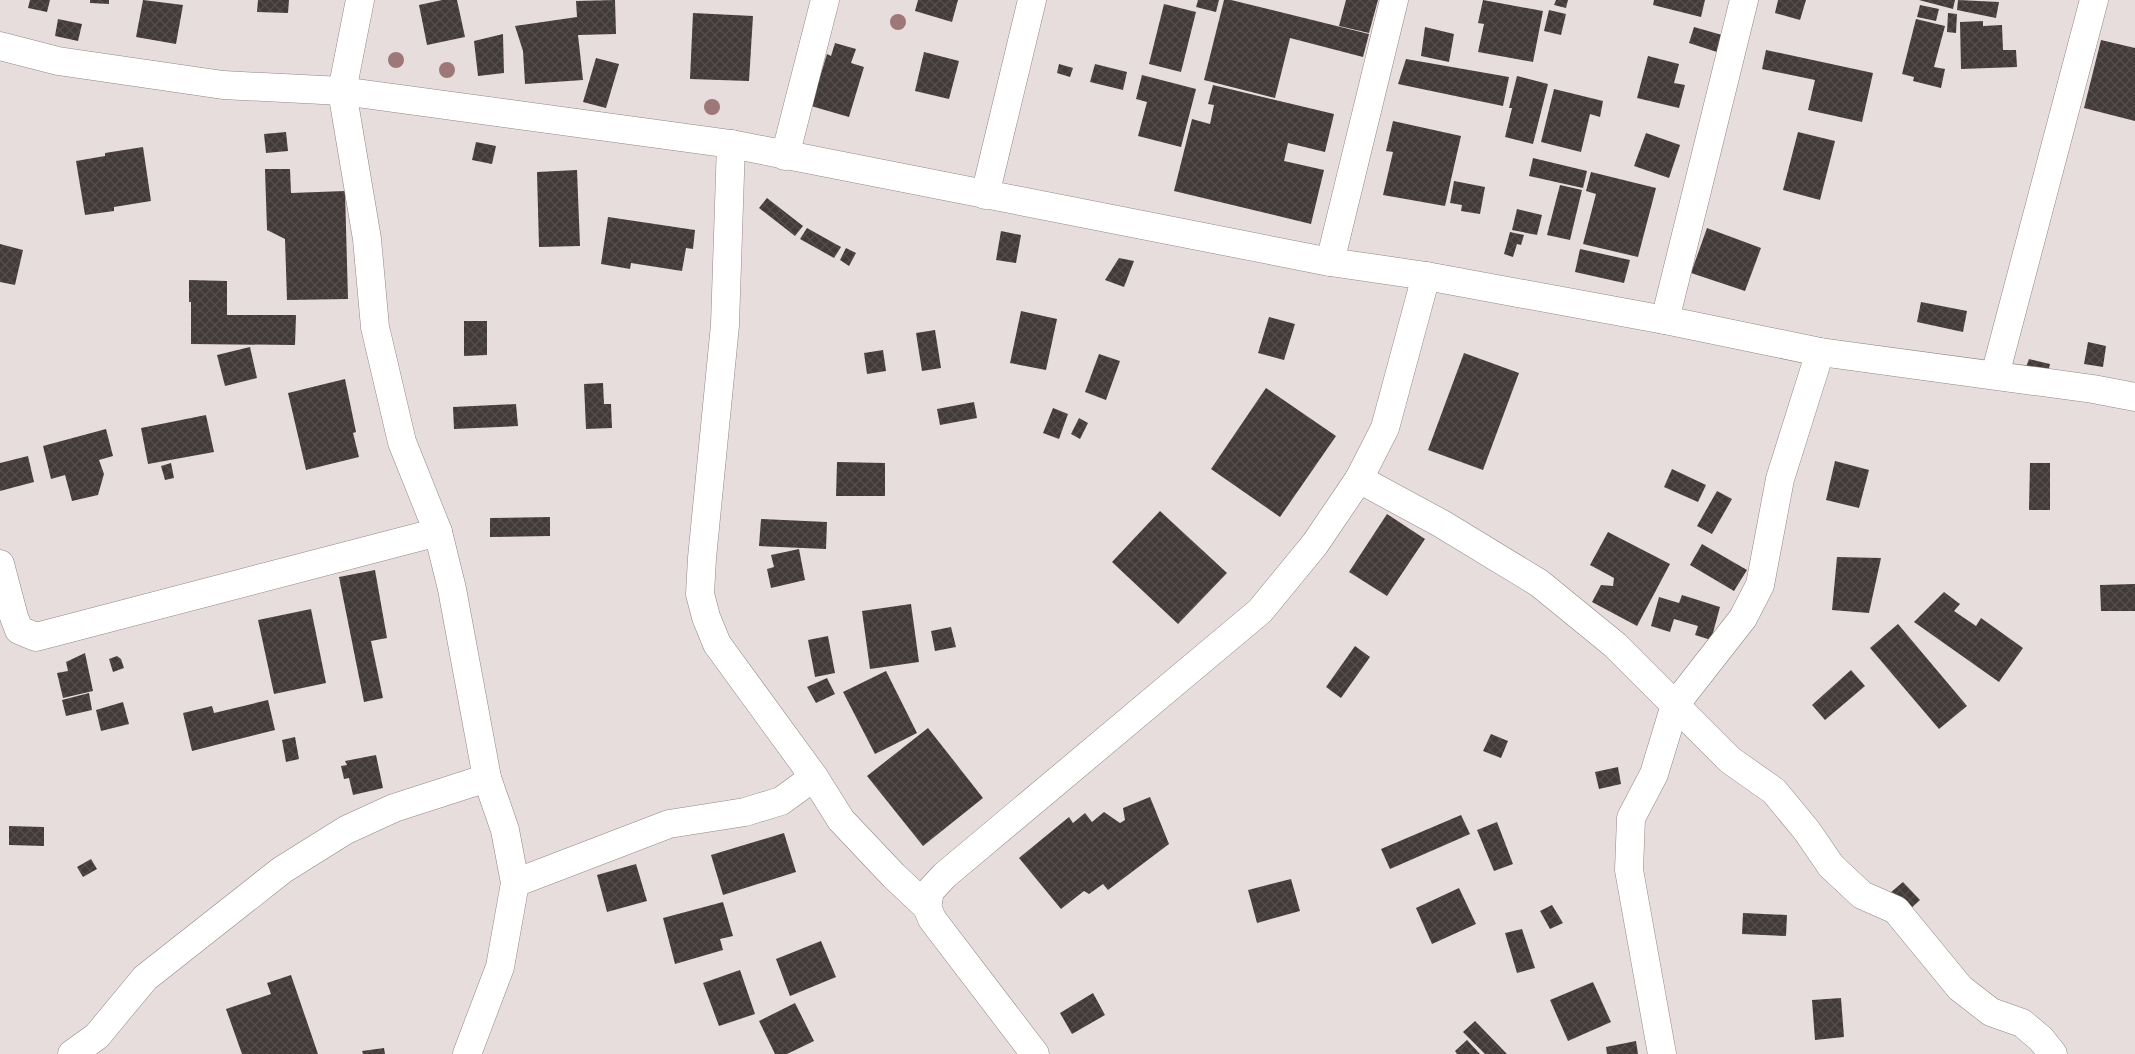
<svg xmlns="http://www.w3.org/2000/svg" width="2135" height="1054" font-family="Commissioner,sans-serif">
	<style>
		.building { fill: url(#building-cross-hatch) }
		.lines { fill: none; stroke-linecap: round; stroke-linejoin: round }
		.minor-casing { stroke: #928787; stroke-width: 29 }
		.minor { stroke: #fff; stroke-width: 28 }
		.tree { fill: #9e7778 }
	</style>
	<defs>
		<pattern id="building-cross-hatch" width="8" height="8" patternUnits="userSpaceOnUse" patternTransform="scale(1.25)"><rect width="8" height="8" fill="#423a39"/><path d="M0 0l8 8M0 8l8-8" fill="none" stroke="#554e4d"/></pattern>
	</defs>
	<rect width="100%" height="100%" fill="#e8dddd"/>
	<g class="building">
		<path d="M30,0H50L47,12L28,8Z"/>
		<path d="M90,0H109V4L90,3Z"/>
		<path d="M143,0L183,5L176,44L136,37Z"/>
		<path d="M258,0H289L288,13L257,12Z"/>
		<path d="M442,0H457L465,37L427,45L419,5Z"/>
		<path d="M615,0L616,34L578,35L583,80L525,84L523,51L515,26L577,17L576,1Z"/>
		<path d="M918,0H958L952,22L915,11Z"/>
		<path d="M1198,0H1219L1216,12L1196,7Z"/>
		<path d="M1224,0H1231L1369,34L1363,57L1290,38L1275,98L1204,80Z"/>
		<path d="M1346,0H1378L1369,33L1339,26Z"/>
		<path d="M1483,0L1543,11L1533,62L1478,52L1484,24L1478,23Z"/>
		<path d="M1556,0H1568L1566,8L1554,5Z"/>
		<path d="M1654,0H1705L1701,17L1653,5Z"/>
		<path d="M1778,0H1806L1800,20L1775,13Z"/>
		<path d="M1919,0H1955L1953,9Z"/>
		<path d="M1958,0L1999,2L1996,18L1957,10Z"/>
		<path d="M1164,4L1196,12L1181,72L1149,64Z"/>
		<path d="M1920,5L1939,9L1936,21L1917,17Z"/>
		<path d="M1549,10L1566,14L1561,35L1544,31Z"/>
		<path d="M693,13L753,16L749,81L690,79Z"/>
		<path d="M1948,13L1957,14L1956,33L1947,32Z"/>
		<path d="M58,19L82,24L78,41L55,36Z"/>
		<path d="M1916,19L1945,26L1934,67L1945,69L1941,88L1913,81L1914,77L1902,74Z"/>
		<path d="M1983,21V26L2002,25L2003,50H2016L2017,67L1961,69L1960,22Z"/>
		<path d="M1425,27L1454,34L1449,62L1421,56Z"/>
		<path d="M1694,27L1722,35L1717,52L1689,43Z"/>
		<path d="M503,34L504,73L478,76L474,41Z"/>
		<path d="M2101,40L2135,48V121L2084,108Z"/>
		<path d="M835,43L856,49L851,63L864,67L849,117L811,106L827,54L831,56Z"/>
		<path d="M1766,50L1873,73L1862,122L1808,110L1815,80L1762,69Z"/>
		<path d="M924,52L959,61L949,99L915,91Z"/>
		<path d="M1648,56L1679,64L1674,83L1685,85L1679,108L1637,98Z"/>
		<path d="M596,58L619,64L606,108L583,102Z"/>
		<path d="M1406,59L1509,77L1503,106L1398,84Z"/>
		<path d="M1059,64L1073,68L1070,77L1057,73Z"/>
		<path d="M1095,64L1127,72L1123,90L1090,82Z"/>
		<path d="M1142,75L1196,89L1181,147L1138,136L1147,102L1136,99Z"/>
		<path d="M1517,76L1548,84L1533,144L1505,137L1512,108H1509Z"/>
		<path d="M1213,85L1334,114L1325,152L1288,143L1284,161L1324,170L1311,224L1174,191L1192,119L1210,124L1214,105L1208,104Z"/>
		<path d="M1554,89L1603,101L1600,117L1590,114L1581,152L1541,142Z"/>
		<path d="M1393,121L1461,136L1445,206L1383,195L1393,152L1386,151Z"/>
		<path d="M286,132L288,151L266,153L264,134Z"/>
		<path d="M1798,132L1835,141L1820,200L1783,190Z"/>
		<path d="M1646,133L1680,145L1669,178L1634,166Z"/>
		<path d="M476,142L496,146L492,164L472,160Z"/>
		<path d="M143,147L151,201L114,207V211L85,215L76,161L105,156V153Z"/>
		<path d="M1533,158L1587,171L1583,188L1529,176Z"/>
		<path d="M265,169H290L291,193L345,191L348,299L287,300L285,239L267,230Z"/>
		<path d="M577,170L580,246L539,247L537,172Z"/>
		<path d="M1591,172L1656,188L1638,257L1583,244L1596,194L1586,191Z"/>
		<path d="M1454,181L1485,187L1480,214L1461,211L1462,205L1450,203Z"/>
		<path d="M1560,185L1582,190L1570,240L1547,235Z"/>
		<path d="M767,198L803,226L795,236L759,208Z"/>
		<path d="M1517,209L1542,215L1537,235L1512,230Z"/>
		<path d="M608,217L695,230L693,249L686,248L682,271L631,263L630,269L601,264Z"/>
		<path d="M807,228L841,247L834,258L800,239Z"/>
		<path d="M1707,228L1761,248L1745,291L1691,273Z"/>
		<path d="M1001,231L1021,235L1016,263L996,260Z"/>
		<path d="M1510,232L1524,235L1521,245L1517,244L1513,257L1504,254Z"/>
		<path d="M0,244L23,250L15,285L0,282Z"/>
		<path d="M846,248L856,253L849,266L840,260Z"/>
		<path d="M1580,249L1630,260L1624,283L1575,272Z"/>
		<path d="M1119,258L1134,261L1124,287L1105,280Z"/>
		<path d="M189,280L227,281V315H296L295,345L191,344V302H189Z"/>
		<path d="M1921,302L1967,311L1963,332L1917,322Z"/>
		<path d="M1021,311L1057,319L1046,370L1010,363Z"/>
		<path d="M1269,317L1295,324L1284,360L1258,353Z"/>
		<path d="M464,321H487V355L464,356Z"/>
		<path d="M935,330L941,368L922,371L916,333Z"/>
		<path d="M2088,342L2106,346L2103,367L2084,364Z"/>
		<path d="M250,347L257,378L225,386L217,355Z"/>
		<path d="M883,350L886,371L867,374L864,353Z"/>
		<path d="M1464,353L1519,373L1483,470L1428,450Z"/>
		<path d="M1099,354L1120,361L1106,400L1085,392Z"/>
		<path d="M2029,359L2050,364L2048,372L2026,367Z"/>
		<path d="M345,379L356,432L353,433L359,457L306,470L288,393Z"/>
		<path d="M603,383L604,404H611L612,428L586,429L584,384Z"/>
		<path d="M1266,388L1336,436L1280,517L1211,469Z"/>
		<path d="M974,402L977,418L940,425L937,409Z"/>
		<path d="M516,404L518,426L454,429L453,407Z"/>
		<path d="M1053,408L1068,414L1059,439L1043,433Z"/>
		<path d="M206,415L214,452L148,464L141,428Z"/>
		<path d="M1079,418L1088,423L1080,439L1071,434Z"/>
		<path d="M106,429L113,456L99,460L104,474L98,495L72,501L65,475L51,479L43,446Z"/>
		<path d="M28,456L34,482L0,491V463Z"/>
		<path d="M1835,461L1869,470L1859,508L1826,500Z"/>
		<path d="M837,462L885,463V496H836Z"/>
		<path d="M171,463L174,478L165,480L161,466Z"/>
		<path d="M2030,463H2050V510H2029Z"/>
		<path d="M1672,469L1706,485L1698,502L1664,487Z"/>
		<path d="M1717,491L1732,499L1712,534L1697,526Z"/>
		<path d="M1160,511L1227,573L1178,624L1112,562Z"/>
		<path d="M1387,514L1425,539L1387,596L1349,572Z"/>
		<path d="M550,517V536L490,537V518Z"/>
		<path d="M761,519L827,522L826,549L759,546Z"/>
		<path d="M1608,532L1670,564L1637,626L1592,602L1601,585L1613,586L1614,578L1590,565Z"/>
		<path d="M1702,544L1747,570L1734,591L1690,565Z"/>
		<path d="M799,549L805,580L771,588L767,569L774,567L771,555Z"/>
		<path d="M1837,557L1881,558L1869,613L1832,610Z"/>
		<path d="M375,570L387,638L371,641L383,698L364,702L339,577Z"/>
		<path d="M2135,584V611H2101L2100,585Z"/>
		<path d="M1944,592L1960,604L1954,611L1976,626L1981,618L2023,648L1999,682L1914,622Z"/>
		<path d="M1682,595L1720,607L1711,640L1695,635L1698,626L1674,619L1670,632L1651,626L1659,597L1679,603Z"/>
		<path d="M911,604L919,662L870,669L862,611Z"/>
		<path d="M311,609L326,683L274,694L258,620Z"/>
		<path d="M1898,624L1967,706L1939,729L1870,648Z"/>
		<path d="M951,627L956,647L935,651L931,631Z"/>
		<path d="M828,636L835,673L815,677L808,640Z"/>
		<path d="M1355,646L1370,657L1341,698L1326,687Z"/>
		<path d="M85,653L93,691L63,698L57,673L68,671L66,662Z"/>
		<path d="M117,656L121,659L124,668L113,672L109,659Z"/>
		<path d="M1851,670L1865,686L1825,720L1812,705Z"/>
		<path d="M886,671L917,733L875,754L843,692Z"/>
		<path d="M827,678L835,694L816,703L807,687Z"/>
		<path d="M89,693L92,710L66,716L62,700Z"/>
		<path d="M268,700L275,730L192,751L183,713L212,706L214,713Z"/>
		<path d="M123,702L129,724L101,731L96,710Z"/>
		<path d="M928,728L983,798L923,846L867,776Z"/>
		<path d="M1491,734L1508,741L1501,758L1483,751Z"/>
		<path d="M295,737L299,759L286,762L282,740Z"/>
		<path d="M376,755L383,788L353,795L349,778L344,779L341,766L347,765L345,761Z"/>
		<path d="M1618,767L1621,784L1599,789L1595,772Z"/>
		<path d="M1150,797L1169,844L1108,890L1103,884L1089,894L1084,891L1061,909L1019,858L1069,817L1073,823L1085,813L1092,822L1104,812L1120,823L1125,820L1123,808Z"/>
		<path d="M1461,815L1470,834L1390,869L1381,849Z"/>
		<path d="M1497,822L1513,864L1494,871L1477,830Z"/>
		<path d="M9,826L44,827V846L9,845Z"/>
		<path d="M784,833L796,872L723,895L711,855Z"/>
		<path d="M91,859L97,869L83,877L77,867Z"/>
		<path d="M636,864L647,901L607,912L597,875Z"/>
		<path d="M1291,879L1300,911L1257,923L1248,890Z"/>
		<path d="M1903,882L1920,900L1907,912L1890,893Z"/>
		<path d="M1459,888L1476,924L1432,944L1416,908Z"/>
		<path d="M723,902L733,936L720,939L723,950L675,964L663,918Z"/>
		<path d="M1552,905L1563,923L1550,929L1540,911Z"/>
		<path d="M1743,913L1787,915L1786,936L1742,934Z"/>
		<path d="M1522,929L1535,968L1517,973L1505,933Z"/>
		<path d="M821,941L836,977L790,996L776,959Z"/>
		<path d="M740,970L755,1014L719,1026L703,983Z"/>
		<path d="M291,975L318,1054H242L226,1009L271,994L267,983Z"/>
		<path d="M1593,982L1611,1022L1568,1041L1550,1000Z"/>
		<path d="M1093,993L1105,1015L1072,1034L1060,1013Z"/>
		<path d="M1841,998L1844,1037L1815,1040L1812,1000Z"/>
		<path d="M795,1003L814,1041L787,1054H775L759,1021Z"/>
		<path d="M1475,1021L1507,1054H1485L1463,1032Z"/>
		<path d="M1467,1040L1480,1054H1457L1455,1051Z"/>
		<path d="M1636,1041L1638,1054H1607L1606,1047Z"/>
		<path d="M384,1048L385,1054H363L362,1051Z"/>
	</g>
	<g class="lines">
		<defs>
			<g id="minor">
				<path d="M360,0L342,91L367,239L375,327L402,442L438,532L452,589L487,778L505,830L515,883L500,967L467,1054"/>
				<path d="M0,46L58,61L223,85L342,91L731,144L1330,262L1426,276L1665,320L1820,352L2093,389L2135,397"/>
				<path d="M731,144L725,325L702,558L700,594L706,617L717,644L814,777L841,820L894,876L927,907L932,919L1035,1054"/>
				<path d="M785,156L825,0"/>
				<path d="M985,195L1032,0"/>
				<path d="M1330,262L1394,0"/>
				<path d="M1665,320L1744,0"/>
				<path d="M1995,375L2094,0"/>
				<path d="M1359,479L1442,524L1539,583L1615,645L1730,760L1774,791L1807,831L1831,866L1862,895L1896,910L1960,988L1991,1012L2022,1023L2041,1039L2053,1054"/>
				<path d="M0,564L14,617L19,630L36,637L438,532"/>
				<path d="M515,883L669,824L745,812L781,801L814,777"/>
				<path d="M927,907L930,891L945,875L1260,611L1315,544L1359,479L1385,428L1426,276"/>
				<path d="M72,1054L97,1036L145,978L282,870L346,830L394,808L487,778"/>
				<path d="M1662,1054L1629,870L1631,818L1654,774L1675,705L1743,618L1760,585L1780,479L1820,352"/>
			</g>
		</defs>
		<use href="#minor" class="minor-casing"/>
		<use href="#minor" class="minor"/>
	</g>
	<g class="tree">
		<circle cx="898" cy="22" r="8"/>
		<circle cx="396" cy="60" r="8"/>
		<circle cx="447" cy="70" r="8"/>
		<circle cx="712" cy="107" r="8"/>
	</g>
</svg>
